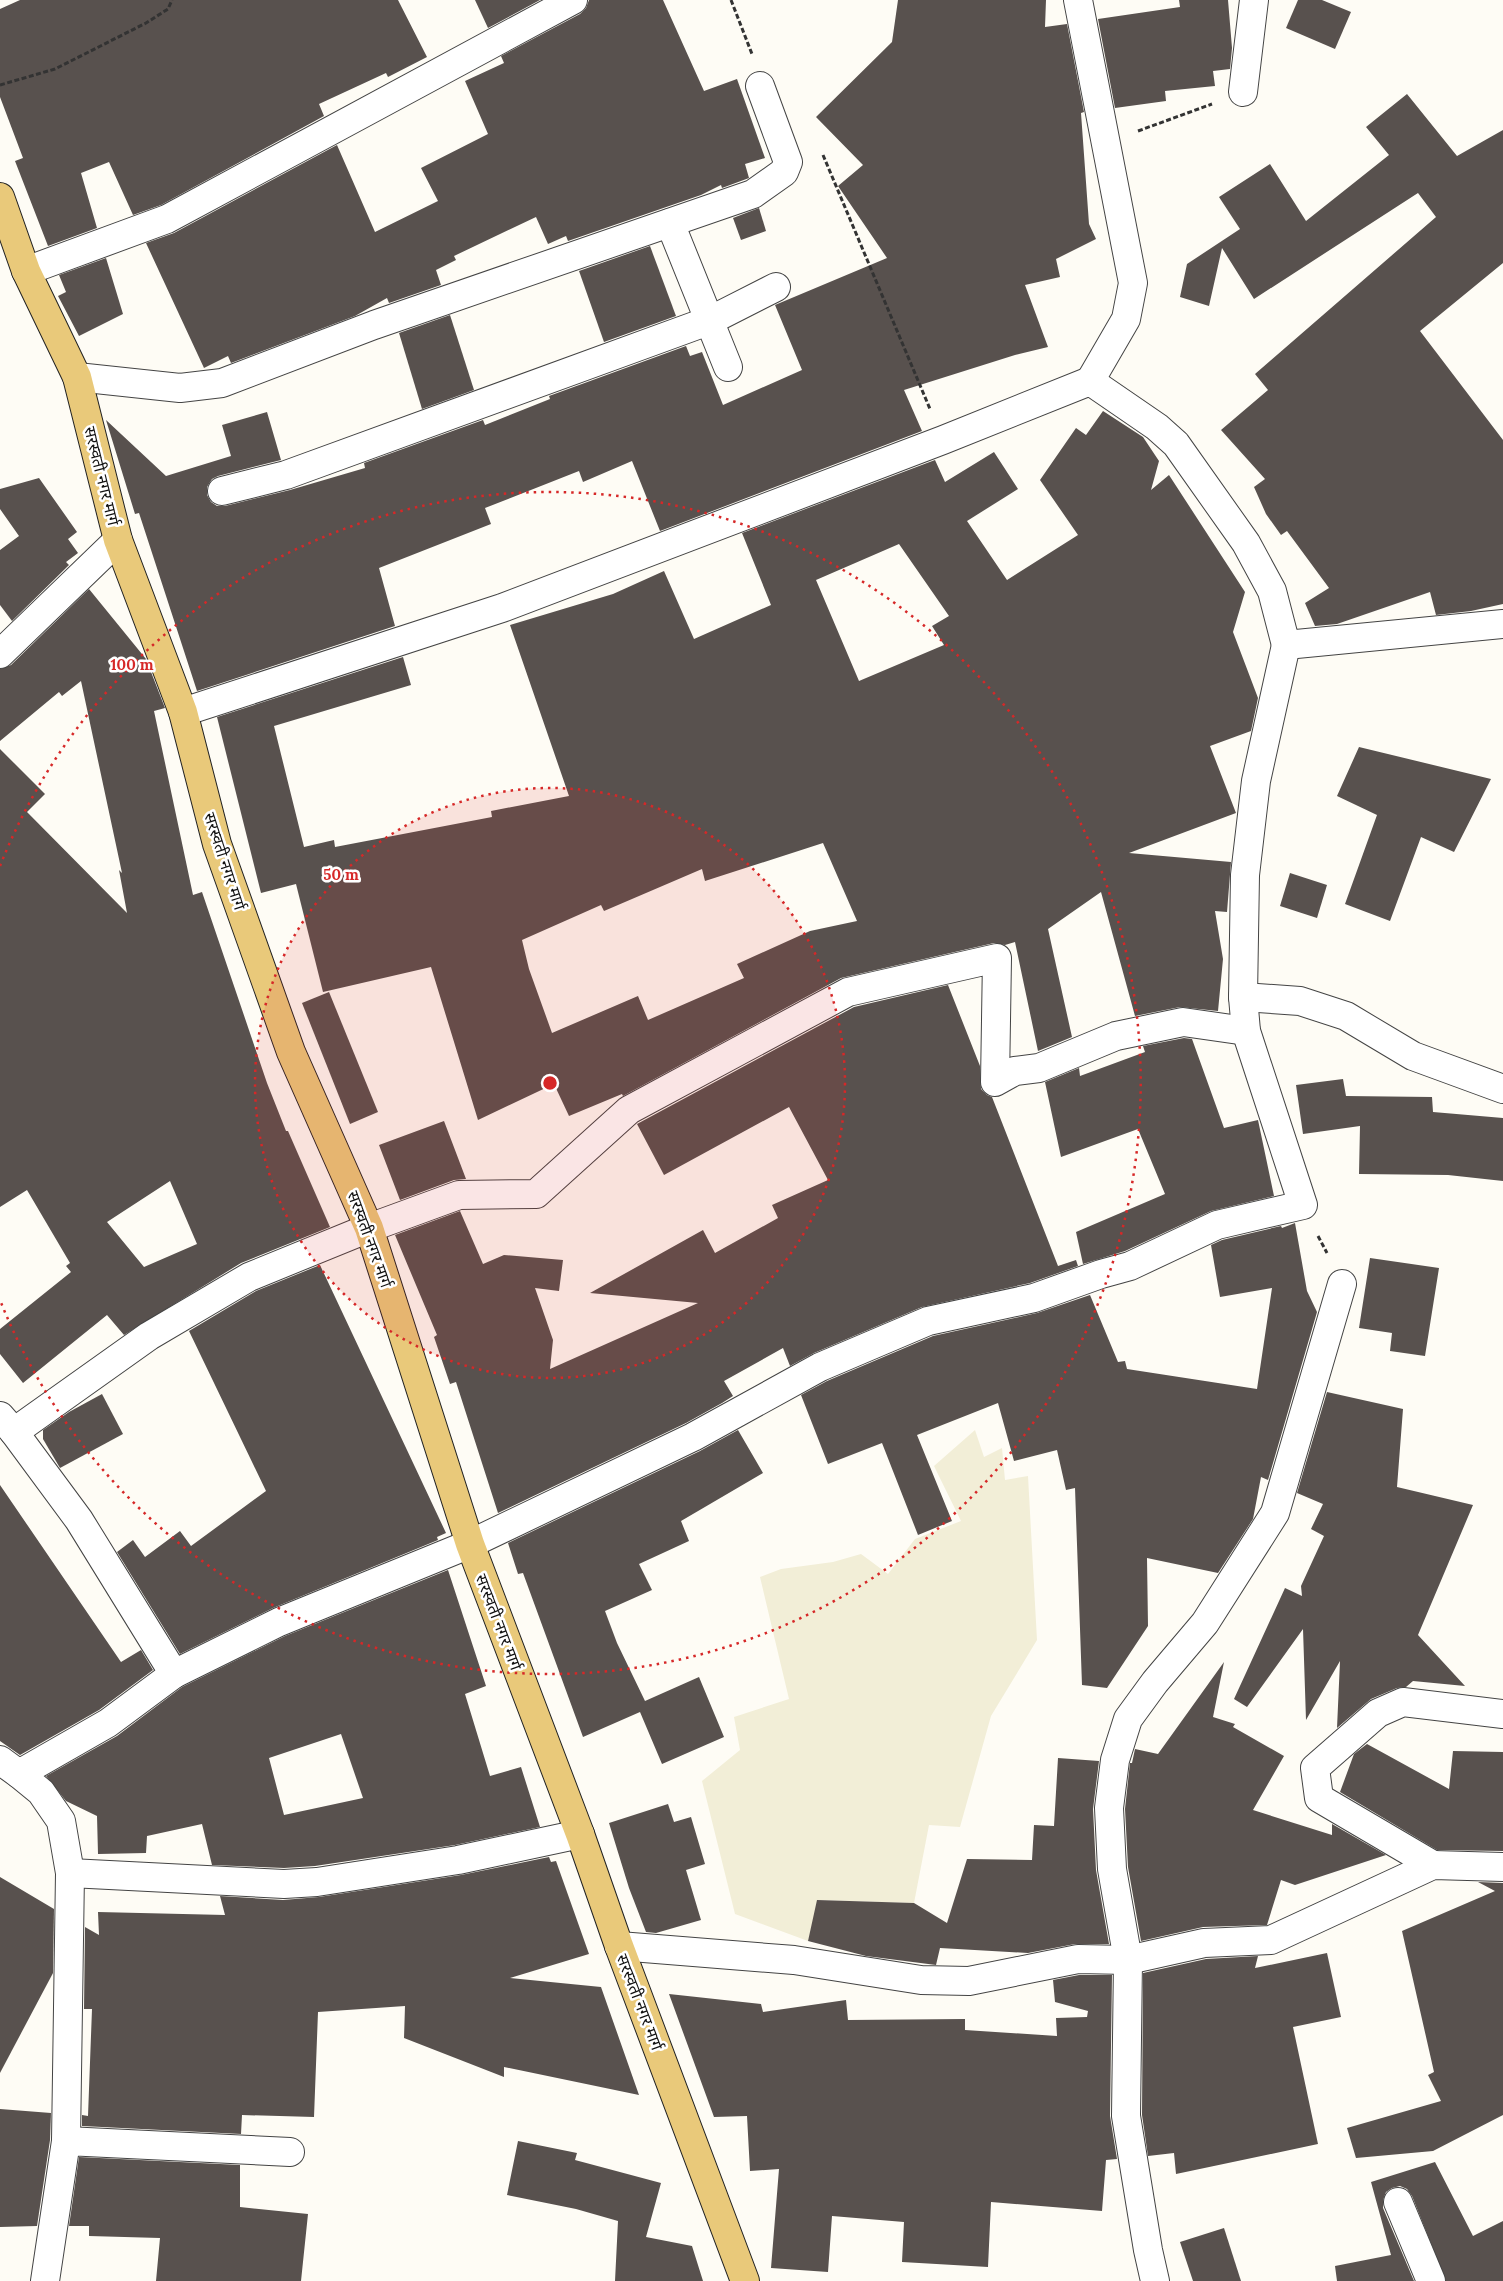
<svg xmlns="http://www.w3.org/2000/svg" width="1503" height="2281" font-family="Lora,'Noto Sans Devanagari',serif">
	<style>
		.farmland { fill: #f2eed7 }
		.building { fill: #58514e; fill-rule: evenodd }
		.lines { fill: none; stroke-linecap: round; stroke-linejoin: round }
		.minor-casing { stroke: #444; stroke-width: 30 }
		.major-casing { stroke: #222; stroke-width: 30 }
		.path { stroke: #333; stroke-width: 3; stroke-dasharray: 5 2.5; stroke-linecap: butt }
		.minor { stroke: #fff; stroke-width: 28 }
		.major { stroke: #e9c97a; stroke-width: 28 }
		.ring { fill: none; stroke: #d62828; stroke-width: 2.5; stroke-dasharray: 2.5 5 }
		.labels { text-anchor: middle; stroke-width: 5; stroke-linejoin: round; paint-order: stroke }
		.street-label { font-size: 16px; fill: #111; stroke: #fff }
		.centre { fill: #d62828; stroke: #fff; stroke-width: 2.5 }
		.ring-label { font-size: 15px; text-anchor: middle; font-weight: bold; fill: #d62828; stroke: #fff; stroke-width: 5; stroke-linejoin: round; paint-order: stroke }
	</style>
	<rect width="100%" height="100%" fill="#fefcf5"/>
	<path class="farmland" d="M975,1430L984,1457L1002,1448L1005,1480L1028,1476L1037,1640L991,1716L960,1827L929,1825L914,1903L818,1900L808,1941L735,1914L702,1781L740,1750L734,1717L789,1699L760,1577L781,1569L833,1562L861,1554L888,1574L915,1539L961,1521L934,1466Z"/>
	<g class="building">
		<path d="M20,0H398L427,57L388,77L386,73L319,104L324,116L161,205L133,215L109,162L81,173L97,228L48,246L15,161L23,158L0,97V9Z"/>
		<path d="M475,0H540L488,28Z"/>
		<path d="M589,0H663L704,91L737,79L765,158L745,164L749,178L722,188L721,185L701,195L568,241L566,236L548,244L536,217L454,256L456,260L436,270L441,285L389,303L387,298L355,316L231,363L228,356L204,368L146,243L174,233L337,145L375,232L438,201L421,168L488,134L465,81L504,63L501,56L580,14L586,8Z"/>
		<path d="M898,0H1046L1045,27L1067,24L1084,112L1081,113L1089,224L1096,239L1056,259L1060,277L1025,285L1048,347L1015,355L904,390L922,431L660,531L632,461L583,482L579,471L485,508L491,524L379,568L395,626L197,691L139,513L135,514L106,420L166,476L231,456L222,425L267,412L281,460L218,476L212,479L207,487V495L211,502L217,506H225L290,490L365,468L364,463L483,420L485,425L550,399L549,396L686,346L690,356L702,352L723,405L802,370L775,305L887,258L838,186L863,165L816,117L892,42Z"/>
		<path d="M1179,0H1228L1232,48L1230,69L1213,71L1215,86L1165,91L1166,101L1115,108L1098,19L1180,7Z"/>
		<path d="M1298,0H1322L1351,12L1335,49L1286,28Z"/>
		<path d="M1407,94L1457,156L1503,130V263L1420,331L1503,440V604L1471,611L1436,615L1430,592L1337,624L1315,626L1305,603L1329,588L1287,531L1281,535L1266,514L1254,487L1265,479L1221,430L1268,390L1255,374L1436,217L1418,193L1254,299L1222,248L1209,306L1180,297L1187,264L1240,229L1219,197L1270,164L1306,221L1389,155L1366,127Z"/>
		<path d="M759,208L766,231L741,240L733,218Z"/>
		<path d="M650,246L676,316L604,342L579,271Z"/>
		<path d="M106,258L123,314L79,336L58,296L66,292L59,275Z"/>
		<path d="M450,315L474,390L422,409L399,333Z"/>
		<path d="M1103,411L1143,437L1159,461L1151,490L1169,475L1245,592L1233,632L1258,698L1251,731L1210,746L1236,813L1129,853L1231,862L1227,912L1215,911L1223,959L1218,1011L1180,1007L1135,1016L1101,892L1048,929L1072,1037L1038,1051L1015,942L1005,945L994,943L841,978L623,1096L622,1094L569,1116L554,1084L478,1120L431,967L323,992L296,884L261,893L217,717L403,657L411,685L274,726L304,847L334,840L335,847L492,817L491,811L569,796L510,625L613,594L664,571L694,639L771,605L742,533L935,460L945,482L994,452L1018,489L967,521L1007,580L1078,535L1040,480L1076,428L1086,435ZM899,544L949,616L932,626L944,645L859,681L816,580ZM823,843L857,921L810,931L737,964L744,978L648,1020L638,996L552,1033L529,969L522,940L601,905L604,911L702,869L705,881Z"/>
		<path d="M39,478L77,532L68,539L78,553L66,562L69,565L12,621L0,605V550L19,536L0,509V489Z"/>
		<path d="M89,589L146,659L165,708L154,711L193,895L202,892L267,1083L286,1131H288L330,1227L241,1263L124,1335L107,1315L23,1383L0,1354V1329L71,1272L66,1266L70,1263L27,1190L0,1207V749L45,794L27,812L127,913L119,870L122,873L81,681L62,696L59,692L0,741V669L11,665ZM170,1181L197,1244L144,1267L107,1222Z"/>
		<path d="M1359,747L1491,779L1454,852L1421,837L1390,921L1345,904L1377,815L1337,796Z"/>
		<path d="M1290,873L1327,885L1317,918L1280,906Z"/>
		<path d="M948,985L980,1066L981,1089L987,1095L992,1097L1058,1266L1076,1260L1078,1266L1030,1283L922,1307L814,1353L790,1366L783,1348L724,1381L733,1396L722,1403L686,1423L498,1513L456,1382L450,1384L434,1337L437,1335L395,1235L460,1211L483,1264L504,1255L563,1260L559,1291L535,1288L553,1340L550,1369L698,1303L590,1293L703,1230L715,1253L778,1218L772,1205L828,1180L789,1107L664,1175L637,1124L854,1007Z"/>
		<path d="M329,992L378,1112L350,1124L302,1003Z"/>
		<path d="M1184,1038L1192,1039L1224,1128L1258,1120L1274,1196L1211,1211L1125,1251L1083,1264L1076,1232L1165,1194L1138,1129L1061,1157L1045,1082L1079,1068L1080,1076L1145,1052L1143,1046Z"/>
		<path d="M1343,1079L1346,1096L1432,1097L1433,1112L1503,1118V1181L1448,1175L1359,1174L1360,1126L1303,1134L1296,1085Z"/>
		<path d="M444,1121L466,1179L454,1180L400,1200L379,1145Z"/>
		<path d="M1295,1223L1307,1291L1317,1312L1268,1480L1261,1477L1253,1519L1218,1573L1147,1558L1148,1626L1107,1688L1082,1685L1075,1488L1066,1490L1057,1450L1014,1461L998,1403L917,1435L952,1521L918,1535L882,1443L828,1464L801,1395L827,1381L933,1336L1037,1313L1090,1295L1118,1362L1125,1361L1127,1369L1257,1389L1272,1288L1220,1297L1211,1245L1222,1240L1281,1226L1282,1228Z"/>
		<path d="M1370,1258L1439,1268L1425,1356L1390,1351L1392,1333L1359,1328Z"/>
		<path d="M320,1265L446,1533L437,1537L438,1540L273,1608L180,1654L117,1552L133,1540L145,1557L180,1531L191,1546L266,1491L189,1331L256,1291Z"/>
		<path d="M1327,1392L1403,1409L1397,1487L1473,1505L1418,1635L1465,1686L1413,1681L1406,1687L1397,1688L1371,1699L1337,1728L1340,1661L1306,1720L1303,1629L1247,1707L1234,1699L1285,1588L1302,1596L1301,1586L1324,1536L1311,1529L1323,1504L1297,1493Z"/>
		<path d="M102,1394L123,1434L60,1468L43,1439V1430L69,1412Z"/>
		<path d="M738,1430L763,1473L681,1521L689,1541L639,1564L652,1590L605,1611L617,1643L645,1701L699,1677L724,1737L662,1764L640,1712L583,1737L523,1573L518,1574L508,1543L700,1451Z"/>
		<path d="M0,1485L121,1662L141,1650L153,1670L99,1710L20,1755L0,1741Z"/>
		<path d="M448,1570L486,1686L465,1694L490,1776L521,1767L540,1827L455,1845L315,1866L284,1868L212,1865L202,1824L147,1836L146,1853L98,1854L97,1816L66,1801L46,1776L117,1736L182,1687L285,1636ZM341,1734L363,1798L284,1815L269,1758Z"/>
		<path d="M1224,1662L1213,1717L1235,1724L1233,1727L1284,1756L1253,1810L1332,1835V1824L1386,1855L1295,1885L1281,1880L1267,1925L1203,1927L1141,1941L1128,1867L1125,1809L1130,1763H1132L1135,1749L1158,1754Z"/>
		<path d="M1367,1744L1449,1789L1453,1751L1503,1752V1851L1437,1850L1340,1792L1354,1754Z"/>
		<path d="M1058,1758L1099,1761L1093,1809L1096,1870L1109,1944H1075L1028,1953L940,1948L936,1965L866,1956L808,1941L817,1900L914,1903L947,1923L967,1859L1032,1860L1034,1825L1054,1826Z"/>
		<path d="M668,1804L674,1822L691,1817L705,1864L686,1870L701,1920L656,1933L646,1932L629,1888L609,1823Z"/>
		<path d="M549,1857L551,1862L556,1861L589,1954L510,1978L601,1987L639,2095L504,2067V2077L404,2038L405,2006L318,2012L314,2117L242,2115L241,2134L82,2126V2115L88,2116L92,2009H84L85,1927L99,1935L98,1912L225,1915L220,1896L283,1900L319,1897L461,1875Z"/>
		<path d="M0,1877L54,1909L53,1973L0,2073Z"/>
		<path d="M1478,1882L1503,1883V2115L1433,2151L1356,2158L1347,2128L1441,2101L1428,2075L1434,2072L1402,1931L1495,1891Z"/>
		<path d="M1327,1953L1341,2017L1293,2027L1318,2144L1176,2174L1174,2153L1148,2156L1142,2115L1143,1973L1206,1959L1258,1956L1255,1968Z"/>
		<path d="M1079,1975H1112L1110,2116L1117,2159L1106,2160L1102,2211L991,2202L988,2267L902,2262L904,2222L832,2216L828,2272L771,2268L779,2169L750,2171L747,2116L714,2117L669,1994L761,2004L763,2012L846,2000L848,2020L965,2019V2030L1057,2036L1056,2018L1087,2017L1088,2011L1055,2002L1053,1980Z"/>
		<path d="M0,2109L51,2113L50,2140L37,2226L0,2227Z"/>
		<path d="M518,2141L577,2153L575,2160L661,2183L646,2237L692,2246L703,2281H615L618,2221L576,2209L507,2195Z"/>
		<path d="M79,2157L240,2165V2207L308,2214L301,2281H156L160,2238L89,2236V2226H69Z"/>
		<path d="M1435,2162L1473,2236L1503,2221V2281H1446L1412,2196L1407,2189L1400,2186L1392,2188L1386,2192L1383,2200V2208L1414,2281H1337L1335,2266L1391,2255L1371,2182Z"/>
		<path d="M1224,2228L1241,2281H1193L1180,2242Z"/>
	</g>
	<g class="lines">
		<defs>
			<g id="minor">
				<path d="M1078,0L1133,283L1126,319L1090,381"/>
				<path d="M1243,92L1254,0"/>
				<path d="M670,223L728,367"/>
				<path d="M26,271L167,219L573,0"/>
				<path d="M77,377L180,388L222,383L374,325L753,194L784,172L788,162L760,86"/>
				<path d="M222,491L286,475L711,320L776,287"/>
				<path d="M0,654L118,540"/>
				<path d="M183,712L502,608L943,440L1090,381L1157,427L1176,444L1246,543L1272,591L1286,645L1503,624"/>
				<path d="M1243,997L1300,1001L1346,1016L1413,1056L1503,1089"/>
				<path d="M0,1416L14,1432L149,1336L249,1277L369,1228L459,1195L536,1194L629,1110L848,992L997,958L995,1082L1015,1071L1039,1068L1116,1036L1183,1022L1246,1031"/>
				<path d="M14,1432L79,1520L174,1674"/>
				<path d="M0,1760L19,1774L108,1723L174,1674L279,1622L470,1544L693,1437L820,1367L928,1321L1034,1298L1101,1274L1130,1266L1217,1225L1303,1205L1246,1031L1243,997L1245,875L1256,781L1286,645"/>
				<path d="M19,1774L41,1792L61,1821L70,1873L66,2141"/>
				<path d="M1433,1865L1319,1798L1315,1768L1378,1713L1403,1702L1503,1714"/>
				<path d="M70,1873L284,1884L317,1882L458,1860L580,1834"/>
				<path d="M619,1946L794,1960L921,1980L969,1981L1078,1959L1128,1960L1204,1943L1271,1940L1433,1865L1503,1867"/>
				<path d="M1398,2202L1431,2281"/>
				<path d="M45,2281L66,2141L290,2152"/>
				<path d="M1155,2281L1148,2250L1126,2116L1128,1960L1112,1869L1109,1808L1115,1760L1128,1719L1155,1682L1205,1623L1275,1513L1342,1284"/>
			</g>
			<path id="major" d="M0,197L26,271L77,377L118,540L183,712L217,844L291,1052L369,1228L470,1544L580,1834L619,1946L745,2281"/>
		</defs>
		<use href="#minor" class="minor-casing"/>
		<use href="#major" class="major-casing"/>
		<g class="path">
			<path d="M731,0L752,54"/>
			<path d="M0,85L55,69L146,23L168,9L172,0"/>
			<path d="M1138,131L1212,104"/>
			<path d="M823,155L930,409"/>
			<path d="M1318,1236L1327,1253"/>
		</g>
		<use href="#minor" class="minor"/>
		<use href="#major" class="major"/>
	</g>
	<circle cx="550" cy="1083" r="295" fill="#d62828" fill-opacity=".12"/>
	<g class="ring">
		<circle cx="550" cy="1083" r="295"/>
		<path d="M0 866A591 591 0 1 1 0 1300"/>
	</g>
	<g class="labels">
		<g class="street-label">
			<text transform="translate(102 476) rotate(76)" y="6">सरस्वती नगर मार्ग</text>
			<text transform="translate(225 861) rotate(72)" y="6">सरस्वती नगर मार्ग</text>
			<text transform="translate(370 1239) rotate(70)" y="6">सरस्वती नगर मार्ग</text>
			<text transform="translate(499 1622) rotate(69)" y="6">सरस्वती नगर मार्ग</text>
			<text transform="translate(640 2002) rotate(69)" y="6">सरस्वती नगर मार्ग</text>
		</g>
	</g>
	<circle cx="550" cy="1083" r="8" class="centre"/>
	<g class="ring-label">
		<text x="132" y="670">100 m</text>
		<text x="341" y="880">50 m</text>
	</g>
</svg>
